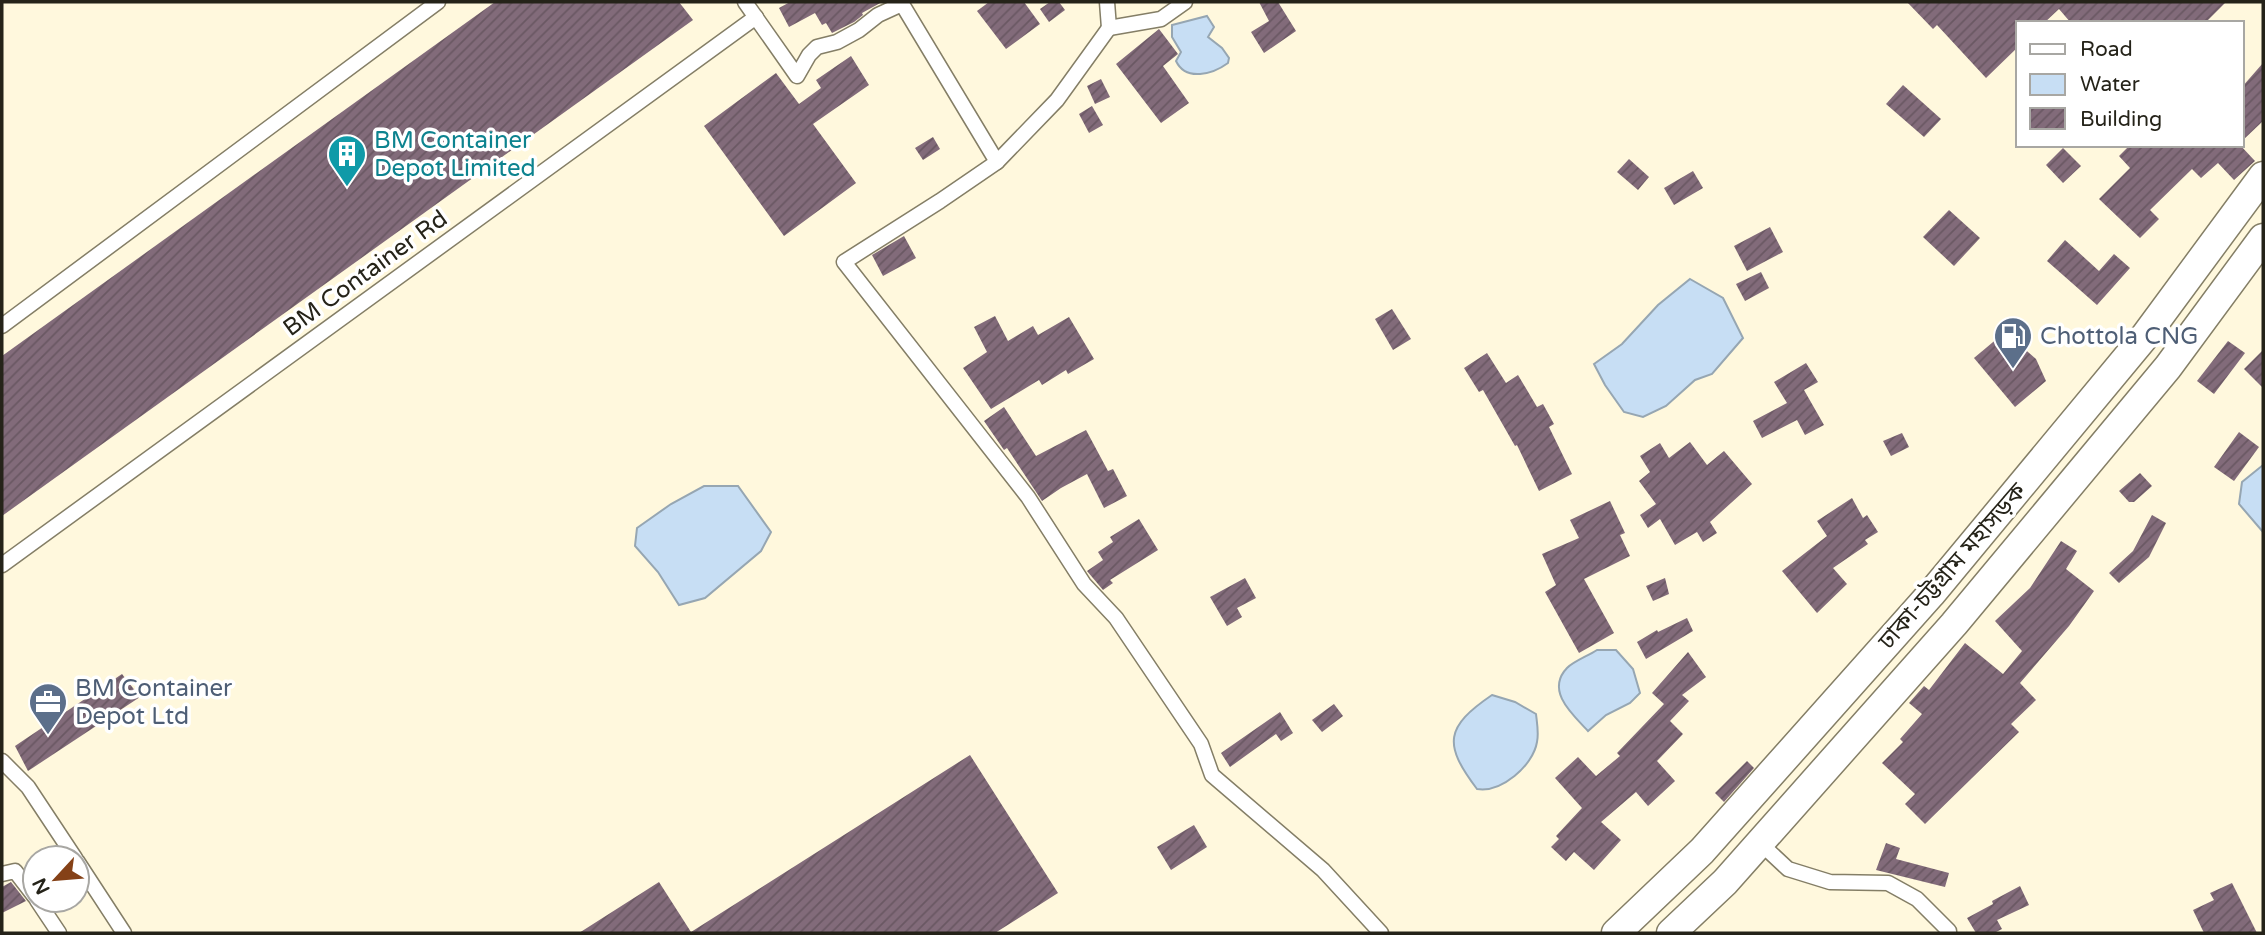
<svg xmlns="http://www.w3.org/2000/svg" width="2265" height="935" font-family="'Varela Round','Noto Sans Bengali',sans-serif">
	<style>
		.water { fill: #c7def4; stroke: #96a6b2; stroke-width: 2 }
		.building { fill: url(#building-hatch) }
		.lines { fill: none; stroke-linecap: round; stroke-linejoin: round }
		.street-casing { stroke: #847e66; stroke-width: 17 }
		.highway-casing { stroke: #847e66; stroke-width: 31 }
		.street { stroke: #fff; stroke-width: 14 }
		.highway { stroke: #fff; stroke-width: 28 }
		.labels { text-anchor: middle; stroke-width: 7; stroke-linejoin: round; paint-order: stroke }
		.culture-label { font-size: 24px; fill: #0d838f; stroke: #fff; text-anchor: start }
		.street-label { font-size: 24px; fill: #252319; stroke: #fff }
		.service-label { font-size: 24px; fill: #4e5e75; stroke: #fff; text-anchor: start }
	</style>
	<defs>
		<pattern id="building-hatch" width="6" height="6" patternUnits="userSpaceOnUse" patternTransform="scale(1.75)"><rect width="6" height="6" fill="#826b7a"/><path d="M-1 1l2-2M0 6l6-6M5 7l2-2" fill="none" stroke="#6a5863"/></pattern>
	</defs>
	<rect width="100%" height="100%" fill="#fff8dd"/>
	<g class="water">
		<path d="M1207,16L1214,27L1208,37L1222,48L1229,58L1228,63C1213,74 1186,82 1176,61L1181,52L1172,37V25Z"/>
		<path d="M1690,279L1723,298L1743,338L1712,374L1695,380L1666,406L1643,417L1624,412L1605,385L1594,364L1622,344L1658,305Z"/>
		<path d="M2263,465V532L2239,504L2242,482Z"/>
		<path d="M704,486H738L771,532L761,551L705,598L679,605L658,572L635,546L637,528L671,504Z"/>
		<path d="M1597,650H1616L1633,669L1640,693L1630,703L1606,715L1588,731C1573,715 1545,691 1567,668C1574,661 1588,656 1597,650Z"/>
		<path d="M1492,695L1515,702L1536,714C1537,723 1539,733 1537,742C1533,766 1501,793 1477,789C1443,744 1445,727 1492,695Z"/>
	</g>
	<g class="building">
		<path d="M495,2H679L693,20L2,516V356Z"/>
		<path d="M790,2H882L862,13L863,15L854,22L832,33L826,23L822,25L815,13L789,27L779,8Z"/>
		<path d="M989,2H1024L1040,24L1006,49L977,11Z"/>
		<path d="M1050,2H1059L1065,10L1049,22L1040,9Z"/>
		<path d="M1259,2H1278L1296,31L1264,53L1251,32L1269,21Z"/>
		<path d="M1907,2H2226L2205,23H2071L2059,9L2044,23H2018V47L1986,78L1937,25L1933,29Z"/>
		<path d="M1159,29L1178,54L1163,66L1189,103L1161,123L1116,64Z"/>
		<path d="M851,56L869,85L813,124L856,183L784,236L704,126L776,73L799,104L821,88L816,80Z"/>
		<path d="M2263,63V121L2242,141V87Z"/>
		<path d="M1101,79L1110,97L1095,104L1087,86Z"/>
		<path d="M1903,85L1941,119L1924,137L1886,104Z"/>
		<path d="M1092,106L1103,125L1089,133L1079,114Z"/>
		<path d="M933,137L940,149L923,160L915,148Z"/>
		<path d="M2130,145H2240L2255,161L2234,180L2218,163L2201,178L2192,169L2150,210L2159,219L2140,238L2099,199L2130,168L2119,156Z"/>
		<path d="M2063,148L2081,166L2063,183L2046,165Z"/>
		<path d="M1629,159L1649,177L1638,190L1617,172Z"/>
		<path d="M1693,171L1703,188L1674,205L1664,188Z"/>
		<path d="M1949,210L1980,238L1954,266L1923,237Z"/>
		<path d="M1770,227L1783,252L1747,271L1734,246Z"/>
		<path d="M904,236L916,258L883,276L872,255Z"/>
		<path d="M2065,240L2099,271L2114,254L2130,268L2097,305L2047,261Z"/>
		<path d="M1761,272L1769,288L1745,301L1736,284Z"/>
		<path d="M1392,309L1411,339L1393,350L1375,319Z"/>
		<path d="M995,316L1008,341L1033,326L1038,335L1069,317L1094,359L1068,374L1066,370L1042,385L1039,380L991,409L963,368L987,352L974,327Z"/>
		<path d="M2005,332L2036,359L2046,381L2015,407L1974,358Z"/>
		<path d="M2228,341L2245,353L2214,394L2197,381Z"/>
		<path d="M2263,350V388L2244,369Z"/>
		<path d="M1487,353L1506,383L1518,375L1537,407L1543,404L1554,424L1549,427L1572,474L1539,491L1517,445L1515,446L1483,390L1479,392L1464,368Z"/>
		<path d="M1806,363L1818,382L1804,390L1824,425L1805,435L1797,420L1762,438L1753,421L1787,403L1774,382Z"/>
		<path d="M1004,407L1036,456L1086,430L1108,471L1113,469L1127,496L1104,508L1087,474L1061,488L1042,501L1007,448L1004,450L984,421Z"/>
		<path d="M2239,432L2259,447L2234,481L2214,467Z"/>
		<path d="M1902,433L1909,447L1891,456L1883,441Z"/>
		<path d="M1690,442L1707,465L1724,451L1752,484L1710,522L1717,533L1703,542L1697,532L1675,545L1660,519L1648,528L1640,515L1656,504L1639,481L1650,472L1640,456L1660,443L1669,458Z"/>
		<path d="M2140,473L2152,486L2134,502H2129L2119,491Z"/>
		<path d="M1852,498L1863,518L1867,515L1878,532L1865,540L1868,544L1833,568L1847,584L1817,613L1782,571L1827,536L1817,521Z"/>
		<path d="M1610,501L1625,533L1620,535L1630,556L1584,579L1614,633L1579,653L1545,592L1556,585L1542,554L1579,538L1570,520Z"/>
		<path d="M2152,515L2166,523L2149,557L2119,583L2109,573L2133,551Z"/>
		<path d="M1139,519L1158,550L1110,580L1113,583L1103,590L1087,571L1103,560L1098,552L1113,542L1110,537Z"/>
		<path d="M2061,541L2077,551L2066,569L2094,591L2069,626L2020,683L2036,700L2011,724L2019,732L1925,824L1905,804L1915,794L1882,763L1903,742L1900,739L1922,714L1909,703L1924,686L1929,690L1965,643L2003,674L2022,651L1995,621L2030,588Z"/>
		<path d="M1245,578L1256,598L1237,608L1242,617L1227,626L1210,597Z"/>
		<path d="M1665,578L1669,594L1653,601L1646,586Z"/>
		<path d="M1687,618L1693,631L1646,659L1637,642L1657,630L1658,632Z"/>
		<path d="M1688,652L1706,677L1682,695L1689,701L1670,721L1683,734L1657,761L1675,781L1648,806L1636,792L1601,822L1621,840L1594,870L1574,852L1566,861L1551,847L1559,839L1556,836L1582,808L1555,778L1578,757L1596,776L1620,756L1617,753L1664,704L1652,693Z"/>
		<path d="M122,674L140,697L28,771L15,746Z"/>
		<path d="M1334,704L1343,716L1322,732L1312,720Z"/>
		<path d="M1280,712L1293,733L1281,741L1276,734L1230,767L1221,753Z"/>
		<path d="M970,755L1058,893L995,933H579L659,882L691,932Z"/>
		<path d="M1747,761L1754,768L1724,802L1715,793Z"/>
		<path d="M1194,825L1207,847L1171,870L1157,847Z"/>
		<path d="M1886,843L1900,848L1896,859L1949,873L1945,887L1876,870Z"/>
		<path d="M11,882L26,901L2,913V887Z"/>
		<path d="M2232,883L2257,933H2204L2193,910L2214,900L2210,893Z"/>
		<path d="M2020,886L2029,905L1997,920L2002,929L1994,933H1976L1967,918L1993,904L1992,901Z"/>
	</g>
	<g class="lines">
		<defs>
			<g id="street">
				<path d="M745,2L797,76L809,55L817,47L837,42L859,30L878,15L902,4L997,162L940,201L844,262L1028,497L1084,584L1116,618L1201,744L1212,775L1323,870L1381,933"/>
				<path d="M1107,2L1109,28L1161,19L1185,2"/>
				<path d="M997,162L1057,100L1109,28"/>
				<path d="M2,326L438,2"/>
				<path d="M2,565L756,17"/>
				<path d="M2,761L28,787L75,858"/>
				<path d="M1759,842L1788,869L1830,882L1888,883L1917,899L1949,931V933"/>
				<path d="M77,861L124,933"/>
				<path d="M2,874L15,871L35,897"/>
				<path d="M37,900L59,933"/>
			</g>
			<g id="highway">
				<path d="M1616,933L1702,851L1931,594L2145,336L2263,176"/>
				<path d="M1671,933L1725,882L1954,624L2168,367L2263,238"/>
			</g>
		</defs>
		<use href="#street" class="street-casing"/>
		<use href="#highway" class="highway-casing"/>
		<use href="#street" class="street"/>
		<use href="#highway" class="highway"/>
	</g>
	<defs>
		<symbol id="building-pin" viewBox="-11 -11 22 30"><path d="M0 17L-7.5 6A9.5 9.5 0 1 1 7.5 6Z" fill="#0f9aa8" stroke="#fff"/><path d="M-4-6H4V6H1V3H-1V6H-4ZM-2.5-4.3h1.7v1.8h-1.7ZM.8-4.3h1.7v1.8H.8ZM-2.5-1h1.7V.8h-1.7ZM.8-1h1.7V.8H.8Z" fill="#fff"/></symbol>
		<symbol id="fuel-pin" viewBox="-11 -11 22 30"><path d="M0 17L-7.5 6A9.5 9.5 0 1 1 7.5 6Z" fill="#5c6f8a" stroke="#fff"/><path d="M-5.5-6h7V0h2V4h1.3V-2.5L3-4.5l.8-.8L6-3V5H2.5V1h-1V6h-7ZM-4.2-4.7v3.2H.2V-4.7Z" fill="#fff"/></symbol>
		<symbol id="office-pin" viewBox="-11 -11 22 30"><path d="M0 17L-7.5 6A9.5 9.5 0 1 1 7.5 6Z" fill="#5c6f8a" stroke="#fff"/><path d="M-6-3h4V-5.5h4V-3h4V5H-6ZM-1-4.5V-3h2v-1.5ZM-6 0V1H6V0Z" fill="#fff"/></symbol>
	</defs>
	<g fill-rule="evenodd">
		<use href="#building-pin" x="325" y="132" width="44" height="60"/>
		<use href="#fuel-pin" x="1991" y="314" width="44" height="60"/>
		<use href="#office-pin" x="26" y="680" width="44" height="60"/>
	</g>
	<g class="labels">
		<g class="culture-label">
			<text x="374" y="148">BM Container<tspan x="374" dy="28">Depot Limited</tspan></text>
		</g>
		<g class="street-label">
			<text transform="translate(365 273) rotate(-36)" y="8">BM Container Rd</text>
			<text transform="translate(1952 566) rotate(-49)" y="8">ঢাকা-চট্টগ্রাম মহাসড়ক</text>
		</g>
		<g class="service-label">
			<text x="2040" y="344">Chottola CNG</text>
			<text x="75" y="696">BM Container<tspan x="75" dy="28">Depot Ltd</tspan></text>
		</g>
	</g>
	<rect width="2265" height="935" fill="none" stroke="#252319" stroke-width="7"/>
	<rect x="2016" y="21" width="228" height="126" fill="#ffffff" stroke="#a8a7a3" stroke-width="2"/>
	<rect x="2030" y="44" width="35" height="10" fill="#ffffff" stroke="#a8a7a3" stroke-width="2"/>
	<text x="2080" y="56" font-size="21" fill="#252319">Road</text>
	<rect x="2030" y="74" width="35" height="21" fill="#c7def4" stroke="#a8a7a3" stroke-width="2"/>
	<text x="2080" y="91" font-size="21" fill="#252319">Water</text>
	<rect x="2030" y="108" width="35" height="21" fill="url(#building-hatch)" stroke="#a8a7a3" stroke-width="2"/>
	<text x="2080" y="126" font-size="21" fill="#252319">Building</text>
	<g transform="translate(56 879) rotate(244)"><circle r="33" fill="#ffffff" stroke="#a8a7a3" stroke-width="2"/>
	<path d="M0-5L12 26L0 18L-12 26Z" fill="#854117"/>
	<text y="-10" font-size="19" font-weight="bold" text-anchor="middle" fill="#252319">N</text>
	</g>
</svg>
